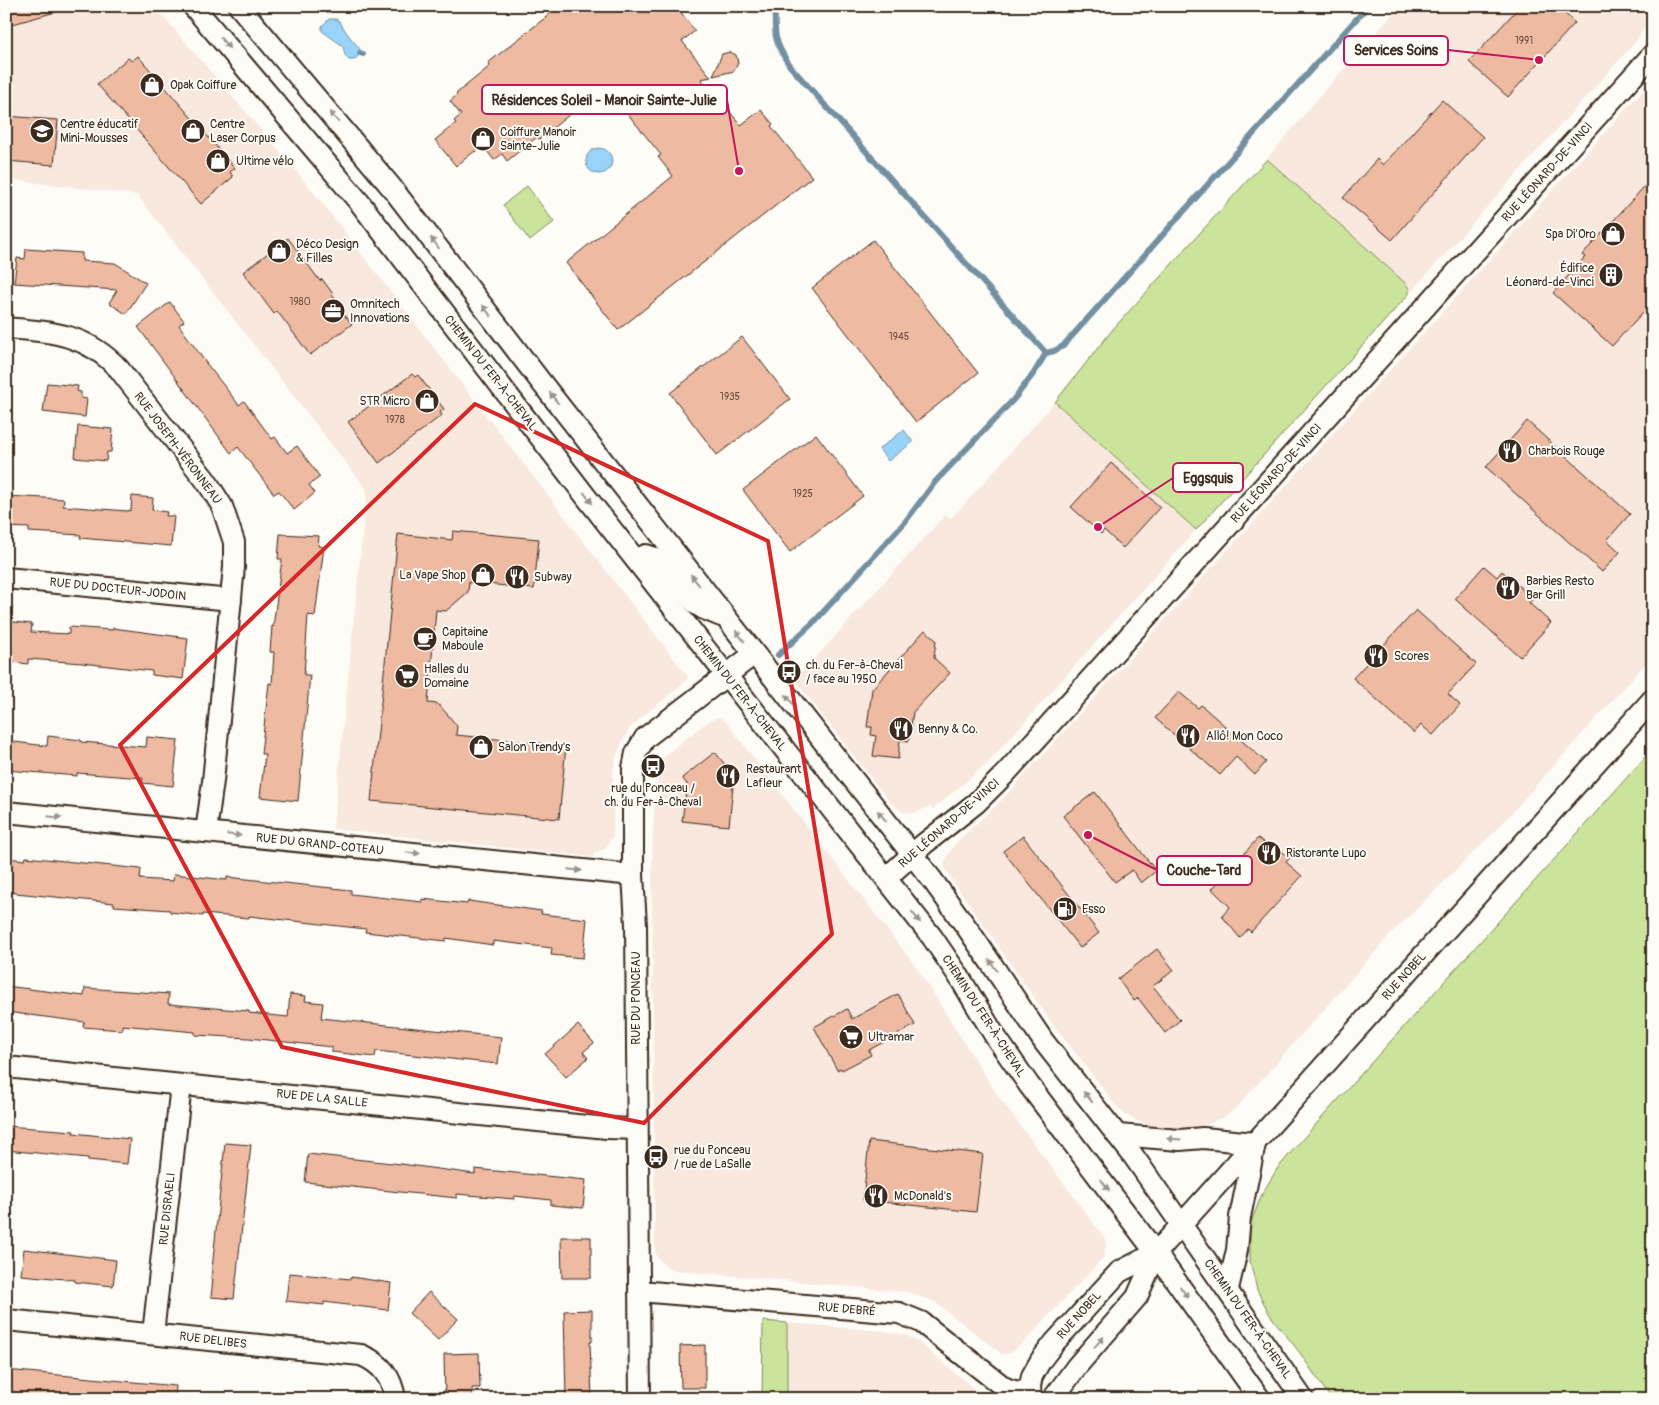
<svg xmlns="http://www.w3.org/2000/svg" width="1659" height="1405" font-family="Pangolin,sans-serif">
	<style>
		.built { fill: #f9e8de }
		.green { fill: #cae49b; stroke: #82875c }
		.water { fill: #98d4f9; stroke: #7390a1 }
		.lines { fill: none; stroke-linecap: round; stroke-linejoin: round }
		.stream { stroke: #7390a1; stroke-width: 6 }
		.building { fill: #efbaa2; stroke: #3b2a1e }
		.minor-casing { stroke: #3b2a1e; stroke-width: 24 }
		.minor { stroke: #fdfcf7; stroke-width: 20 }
		.oneway { fill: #9c938a }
		.marked { fill: none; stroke: #d62828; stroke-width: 4; stroke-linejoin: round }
		.labels { text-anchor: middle; stroke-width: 4; stroke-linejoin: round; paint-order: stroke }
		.number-label { font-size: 10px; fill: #684e3f }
		.poi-label { font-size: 12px; fill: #3b2a1e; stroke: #fdfcf7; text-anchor: start }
		.street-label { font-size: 12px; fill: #3b2a1e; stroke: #fdfcf7 }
		.leader { fill: none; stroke: #c2185b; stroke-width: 2 }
		.callout-dot { fill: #c2185b; stroke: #fdfcf7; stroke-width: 2 }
		.callout { fill: #fdfcf7; stroke: #c2185b; stroke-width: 2 }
		.callout-label { font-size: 14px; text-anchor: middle; font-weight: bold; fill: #3b2a1e }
	</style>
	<rect width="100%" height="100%" fill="#fdfcf7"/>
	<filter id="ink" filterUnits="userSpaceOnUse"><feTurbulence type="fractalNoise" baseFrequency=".02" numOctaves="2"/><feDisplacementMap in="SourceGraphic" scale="10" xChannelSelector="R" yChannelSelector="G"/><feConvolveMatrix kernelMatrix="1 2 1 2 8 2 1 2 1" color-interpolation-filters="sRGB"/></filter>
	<g filter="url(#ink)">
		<g class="built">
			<path d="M6,6H154L293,167L323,204L688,677L685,682L642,717L630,728L623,740L617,754L613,771V836L605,849L593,853V857L333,829L367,490L137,195L6,179Z"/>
			<path d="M1400,6H1642L1645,24L1638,39L1409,294V288L1402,280L1267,159L1325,90Z"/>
			<path d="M1653,79V655L1499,827L1392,933L1237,1107L1227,1115L1211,1123L1194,1128L1176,1130L1155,1128L1135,1120L1125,1114L1114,1104L1106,1092L1051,1022L951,878L946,870L945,863L947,857L956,843L1004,798Z"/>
			<path d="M1055,402L1196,530L986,765L933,809L930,806L914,813L903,812L889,801L794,679L810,664L946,514L951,518L963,506Z"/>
			<path d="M719,717L726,722L917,968L1000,1099L1104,1237L1106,1245L1104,1257L1023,1343L1009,1354H1002L935,1302L908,1292L674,1270L667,1268L657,1257L655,1252L652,890L653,827L658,771L662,760L669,752L707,722Z"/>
			<path d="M787,1323L881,1331L906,1335L918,1342L986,1399H787Z"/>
		</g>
		<g class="green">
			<path d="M1267,159L1402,280L1409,288V294L1196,530L1055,402L1113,329Z"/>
			<path d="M527,186L554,222L530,241L503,205Z"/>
			<path d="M1653,748V1399H1331L1300,1353L1270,1315L1257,1290L1250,1261V1225L1262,1194L1277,1169L1300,1142L1560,853Z"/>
			<path d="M763,1321L787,1323V1399H762Z"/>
		</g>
		<g class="water">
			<path d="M329,19H336L339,21L349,36L360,49V53L355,60H349L345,55L343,46L322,31V26Z"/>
			<circle cx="599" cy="161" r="13"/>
			<path d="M904,430L913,442L888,461L879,449Z"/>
		</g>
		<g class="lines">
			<g class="stream">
				<path d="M775,6C774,35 774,42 790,66L1046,353L1054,351L1063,346L1368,6"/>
				<path d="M360,53L363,54"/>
				<path d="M778,655L815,621L905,522L935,482L1014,399L1034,373L1046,353"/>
			</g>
		</g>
		<g class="building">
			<path d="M6,6H59V11L6,26Z"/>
			<path d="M544,6H676L695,31L682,41L711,77L701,79L725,110H728L741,125L761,110L773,124L771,126L812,177L618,330L566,263L673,176L658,157L661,155L619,103L617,104L604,87L539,139L537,137L507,161L502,154L494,160L483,146L476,152L475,151L456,166L435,140L456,123L454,121L461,115L450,101L456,96L457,93L490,66L488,63L550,14Z"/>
			<path d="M1520,6H1557L1575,23L1508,97L1469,62Z"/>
			<path d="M730,52L736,55L738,63L734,71L713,76L722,54Z"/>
			<path d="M138,56L235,168L230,172L233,177L201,204L97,84L128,58L132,61Z"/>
			<path d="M1442,100L1483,137L1392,240L1343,198L1377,159L1383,165Z"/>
			<path d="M6,116L58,120L54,165L6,161Z"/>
			<path d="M1653,177V301L1612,346L1553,293L1585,257L1582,255Z"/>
			<path d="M288,238L320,281L322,279L333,294L332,295L344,311L342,312L352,324L310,355L277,311L274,314L243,272Z"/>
			<path d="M873,240L978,373L916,422L812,288Z"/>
			<path d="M26,249L82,253V261L115,263L146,283L126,314L109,303L117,290L14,283L17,258L25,259Z"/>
			<path d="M170,302L184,321L179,325L206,363L239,405L244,401L272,439L275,437L287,453L297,446L320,477L309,485L315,493L294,510L279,491L274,494L238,447L231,453L138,327Z"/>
			<path d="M742,337L790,399L717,455L670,393Z"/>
			<path d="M412,374L415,377L418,375L444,409L440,412L442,415L379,463L348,422Z"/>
			<path d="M47,383L78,386L77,391L81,392V398L87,399L85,417L43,412Z"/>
			<path d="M1527,421L1630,514L1607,540L1620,552L1602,572L1486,467Z"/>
			<path d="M78,426L113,429L111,452H107L106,461L75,458Z"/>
			<path d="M816,434L863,496L790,552L743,490Z"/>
			<path d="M1111,463L1160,507L1123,548L1104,530L1101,534L1071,507Z"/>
			<path d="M6,496L64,499L63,506L127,511L131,510L132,496L153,498L152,510L167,512L166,516H174L171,546L80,538L81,535L29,532V528L6,527Z"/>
			<path d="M453,531L539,539L534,589L469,582L468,592L446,611L436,610L428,703L438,704L447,714L457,726L456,735L566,746L559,819L371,801L398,534L452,540Z"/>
			<path d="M280,534L319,536L318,546L324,547L315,616L308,615L304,675H310L298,801L260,797L265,754H261L264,727L269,683L272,684L274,652H270L272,626L273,627L282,559H278Z"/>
			<path d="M1484,566L1497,577L1502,571L1533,599L1529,603L1551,623L1520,657L1455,599Z"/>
			<path d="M1416,610L1476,664L1448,694L1460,705L1433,735L1421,725L1414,733L1353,678L1368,662L1364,657L1370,650L1376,644L1381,648Z"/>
			<path d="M6,621L32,624L31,632L69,634V627L113,630V628L188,638L183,679L152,675V671L82,663L28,659V664L6,661Z"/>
			<path d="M925,630L936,640L934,658L950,673L913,712L909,741L900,740L898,759L873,756L876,736L871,735L872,727H867L872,689Z"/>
			<path d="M1179,692L1198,708L1201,705L1266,762L1255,775L1236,757L1220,775L1155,718Z"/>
			<path d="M48,736L81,740V742L146,747L147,737L178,740L173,786L142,783L143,778L77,773V776L6,770V741L47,746Z"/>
			<path d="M715,752L734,776L729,826L682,821L687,784L682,778Z"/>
			<path d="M1095,792L1156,871L1141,883L1132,870L1115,882L1063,816Z"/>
			<path d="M1023,836L1099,933L1080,948L1003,851Z"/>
			<path d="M1258,838L1270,848L1273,844L1290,858L1286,862L1302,876L1251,932L1248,929L1240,938L1222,916L1230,907L1212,889Z"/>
			<path d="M26,857L141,869L140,879L173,881L174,874L227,880V877L351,890V894L422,902V899L467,904L468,901L542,911L541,914L587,919L583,958L551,955L552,948L493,941V945L446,938V941L365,932L366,929L249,916V918L203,914V916L170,912V910L114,906V903L6,892V858L25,860Z"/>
			<path d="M1157,949L1174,970L1153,986L1180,1020L1165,1033L1138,998L1134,1001L1118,979Z"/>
			<path d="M6,986L84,996L85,988L169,994L168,1004L249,1011V1013L288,1017L290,994L306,996L305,1001L323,1003L321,1018L501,1037L498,1064L376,1051L375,1057L332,1052V1047L249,1038L195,1035V1032L122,1025V1030L83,1027L84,1022L6,1012Z"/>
			<path d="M898,994L915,1025L869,1050L871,1055L842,1070L841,1068L837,1070L814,1027L847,1009L852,1019Z"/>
			<path d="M578,1025L594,1043L583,1052L588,1058L566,1077L545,1054Z"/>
			<path d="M6,1126L74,1131L73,1133L130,1139L127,1164L88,1160V1158L6,1150Z"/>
			<path d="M869,1141L983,1154L976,1212L863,1200Z"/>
			<path d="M225,1143L251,1145L234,1299L211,1297L213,1279H211Z"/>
			<path d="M308,1154L401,1164L475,1174V1169L586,1180L583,1208L551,1205V1200L514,1196V1199L457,1194V1198L305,1182Z"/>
			<path d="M561,1237H591V1278H562Z"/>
			<path d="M24,1249L116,1260L113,1286L75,1282V1280L21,1275Z"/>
			<path d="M289,1273L351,1279V1277L391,1283L388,1310L324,1302V1305L286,1301Z"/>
			<path d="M429,1292L458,1319L438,1340L409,1313Z"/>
			<path d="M592,1310V1342H590L592,1399H566L564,1311Z"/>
			<path d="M705,1345V1388H681L680,1346Z"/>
			<path d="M479,1353L480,1388H472L473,1399H445L444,1354Z"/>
			<path d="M6,1370L176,1386L175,1399H46L6,1395Z"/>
		</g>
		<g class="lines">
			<defs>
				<g id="minor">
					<path d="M193,6L360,203L587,498L932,937L958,975L995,1036L1029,1085L1156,1253L1260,1399"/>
					<path d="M239,6L392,188L541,382L933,881L970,932L1044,1042L1132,1154L1303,1399"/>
					<path d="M6,328C52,332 85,333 119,369L207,482L222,506L234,542V567L213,781L206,832"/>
					<path d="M636,560L646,555L655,558L696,604L704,609L721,616"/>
					<path d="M6,578L231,600"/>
					<path d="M6,812L633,875"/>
					<path d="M886,878L924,844L976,803L1005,774L1653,54"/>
					<path d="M6,1067L607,1128L637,1129"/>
					<path d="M1118,1135L1180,1140L1203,1138L1255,1143"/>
					<path d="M1228,1289L1237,1250L1240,1217L1255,1144"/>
					<path d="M639,1291L899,1313L921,1322L1005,1388L1014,1391L1030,1393"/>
					<path d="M6,1320L361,1355C381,1363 392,1377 395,1399"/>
					<path d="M153,1334L181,1085"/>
					<path d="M640,1399L636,925L633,875V768L636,753L645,738L754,654"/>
					<path d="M1031,1399L1030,1386L1032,1376L1041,1360L1055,1342L1119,1272L1156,1253"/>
					<path d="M1053,1399L1077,1366L1137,1297L1156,1253L1653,699"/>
				</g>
			</defs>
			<use href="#minor" class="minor-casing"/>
			<use href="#minor" class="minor"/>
		</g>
		<defs><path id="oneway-solid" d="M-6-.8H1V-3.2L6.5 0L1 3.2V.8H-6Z" transform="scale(1.25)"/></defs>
		<g class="oneway">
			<use href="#oneway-solid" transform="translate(225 43) rotate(49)"/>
			<use href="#oneway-solid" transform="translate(334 117) rotate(-131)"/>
			<use href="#oneway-solid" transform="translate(435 243) rotate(-127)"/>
			<use href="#oneway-solid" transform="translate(487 311) rotate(-128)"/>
			<use href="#oneway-solid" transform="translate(554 398) rotate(-128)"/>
			<use href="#oneway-solid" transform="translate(588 498) rotate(52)"/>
			<use href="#oneway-solid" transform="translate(695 580) rotate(-128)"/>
			<use href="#oneway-solid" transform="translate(740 636) rotate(-128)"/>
			<use href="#oneway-solid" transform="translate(790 700) rotate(-129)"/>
			<use href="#oneway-solid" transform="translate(882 816) rotate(-129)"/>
			<use href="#oneway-solid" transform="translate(55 817) rotate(6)"/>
			<use href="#oneway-solid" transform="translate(234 835) rotate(6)"/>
			<use href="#oneway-solid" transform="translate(413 853) rotate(6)"/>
			<use href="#oneway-solid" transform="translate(575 870) rotate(6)"/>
			<use href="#oneway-solid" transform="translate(916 917) rotate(52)"/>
			<use href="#oneway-solid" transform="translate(993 965) rotate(-124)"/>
			<use href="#oneway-solid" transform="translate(1088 1097) rotate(-130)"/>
			<use href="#oneway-solid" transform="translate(1174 1139) rotate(-177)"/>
			<use href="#oneway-solid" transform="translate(1105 1185) rotate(53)"/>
			<use href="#oneway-solid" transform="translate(1184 1292) rotate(54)"/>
			<use href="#oneway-solid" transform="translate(1099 1342) rotate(-48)"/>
		</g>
	</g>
	<path class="marked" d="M475,404L768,541L832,934L644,1123L282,1047L120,745Z"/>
	<defs>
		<symbol id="shop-disc" viewBox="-11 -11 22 22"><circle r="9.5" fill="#3b2a1e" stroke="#fdfcf7"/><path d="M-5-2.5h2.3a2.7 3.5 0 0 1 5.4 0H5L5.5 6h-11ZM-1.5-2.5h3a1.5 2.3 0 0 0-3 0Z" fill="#fff"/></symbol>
		<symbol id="school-disc" viewBox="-11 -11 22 22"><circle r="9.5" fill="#3b2a1e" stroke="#fdfcf7"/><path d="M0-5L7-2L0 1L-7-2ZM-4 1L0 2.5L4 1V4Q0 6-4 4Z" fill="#fff"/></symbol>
		<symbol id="building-disc" viewBox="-11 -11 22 22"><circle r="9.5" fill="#3b2a1e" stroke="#fdfcf7"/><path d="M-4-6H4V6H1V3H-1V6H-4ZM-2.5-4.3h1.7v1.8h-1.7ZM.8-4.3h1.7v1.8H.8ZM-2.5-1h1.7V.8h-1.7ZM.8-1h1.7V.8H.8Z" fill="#fff"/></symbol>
		<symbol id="office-disc" viewBox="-11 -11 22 22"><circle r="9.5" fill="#3b2a1e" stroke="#fdfcf7"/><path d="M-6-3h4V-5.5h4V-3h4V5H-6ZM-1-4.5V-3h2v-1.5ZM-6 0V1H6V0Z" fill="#fff"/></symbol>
		<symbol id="restaurant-disc" viewBox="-11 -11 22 22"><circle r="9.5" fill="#3b2a1e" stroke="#fdfcf7"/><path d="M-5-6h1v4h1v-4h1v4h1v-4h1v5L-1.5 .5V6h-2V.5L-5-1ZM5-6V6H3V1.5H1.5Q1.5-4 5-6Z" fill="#fff"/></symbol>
		<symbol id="cafe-disc" viewBox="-11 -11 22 22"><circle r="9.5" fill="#3b2a1e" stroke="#fdfcf7"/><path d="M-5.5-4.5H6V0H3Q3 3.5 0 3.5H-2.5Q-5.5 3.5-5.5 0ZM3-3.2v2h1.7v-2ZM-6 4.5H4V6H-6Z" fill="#fff"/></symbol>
		<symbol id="bus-disc" viewBox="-11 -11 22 22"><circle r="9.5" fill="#3b2a1e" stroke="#fdfcf7"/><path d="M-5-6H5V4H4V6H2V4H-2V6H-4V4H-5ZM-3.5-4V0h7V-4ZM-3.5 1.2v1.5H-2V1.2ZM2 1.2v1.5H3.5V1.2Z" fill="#fff"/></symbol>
		<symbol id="supermarket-disc" viewBox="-11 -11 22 22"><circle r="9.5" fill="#3b2a1e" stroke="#fdfcf7"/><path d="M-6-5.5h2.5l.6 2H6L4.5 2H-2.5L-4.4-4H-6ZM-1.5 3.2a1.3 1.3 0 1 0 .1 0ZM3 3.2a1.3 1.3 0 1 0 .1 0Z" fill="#fff"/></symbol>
		<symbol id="fuel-disc" viewBox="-11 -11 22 22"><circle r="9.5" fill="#3b2a1e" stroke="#fdfcf7"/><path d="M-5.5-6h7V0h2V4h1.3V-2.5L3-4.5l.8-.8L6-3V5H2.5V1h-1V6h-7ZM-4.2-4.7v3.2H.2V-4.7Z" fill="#fff"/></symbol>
	</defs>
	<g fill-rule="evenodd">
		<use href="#shop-disc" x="138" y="71" width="28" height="28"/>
		<use href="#school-disc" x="28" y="117" width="28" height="28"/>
		<use href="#shop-disc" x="179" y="117" width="28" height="28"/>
		<use href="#shop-disc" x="469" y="125" width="28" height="28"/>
		<use href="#shop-disc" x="204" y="147" width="28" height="28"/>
		<use href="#shop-disc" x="1599" y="220" width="28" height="28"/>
		<use href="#shop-disc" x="265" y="237" width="28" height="28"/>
		<use href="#building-disc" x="1597" y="261" width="28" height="28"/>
		<use href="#office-disc" x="319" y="297" width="28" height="28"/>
		<use href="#shop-disc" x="413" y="387" width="28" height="28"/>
		<use href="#restaurant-disc" x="1496" y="437" width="28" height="28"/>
		<use href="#shop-disc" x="469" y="561" width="28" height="28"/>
		<use href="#restaurant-disc" x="503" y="563" width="28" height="28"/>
		<use href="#restaurant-disc" x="1494" y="574" width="28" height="28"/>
		<use href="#cafe-disc" x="411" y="625" width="28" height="28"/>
		<use href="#restaurant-disc" x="1362" y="642" width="28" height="28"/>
		<use href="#bus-disc" x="775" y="658" width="28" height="28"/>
		<use href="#supermarket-disc" x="393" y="662" width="28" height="28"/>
		<use href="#restaurant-disc" x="887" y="715" width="28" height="28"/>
		<use href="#restaurant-disc" x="1174" y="722" width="28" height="28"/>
		<use href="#shop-disc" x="467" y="733" width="28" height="28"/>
		<use href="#bus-disc" x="639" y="752" width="28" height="28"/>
		<use href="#restaurant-disc" x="714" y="762" width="28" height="28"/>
		<use href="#restaurant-disc" x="1255" y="839" width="28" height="28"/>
		<use href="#fuel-disc" x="1051" y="895" width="28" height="28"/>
		<use href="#supermarket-disc" x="837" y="1023" width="28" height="28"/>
		<use href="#bus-disc" x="642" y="1143" width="28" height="28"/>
		<use href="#restaurant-disc" x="862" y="1182" width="28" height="28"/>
	</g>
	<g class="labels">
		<g class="number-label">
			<text x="1524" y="44">1991</text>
			<text x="300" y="305">1980</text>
			<text x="899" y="340">1945</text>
			<text x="730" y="400">1935</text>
			<text x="395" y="423">1978</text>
			<text x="803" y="497">1925</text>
		</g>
		<g class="poi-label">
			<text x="170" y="89">Opak Coiffure</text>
			<text x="60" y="128">Centre éducatif<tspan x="60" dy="14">Mini-Mousses</tspan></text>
			<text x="210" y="128">Centre<tspan x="210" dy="14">Laser Corpus</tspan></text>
			<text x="500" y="136">Coiffure Manoir<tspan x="500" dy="14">Sainte-Julie</tspan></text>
			<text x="236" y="165">Ultime vélo</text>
			<text x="1596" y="238" text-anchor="end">Spa Di'Oro</text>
			<text x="296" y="248">Déco Design<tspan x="296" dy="14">&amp; Filles</tspan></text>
			<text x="1594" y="272" text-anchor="end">Édifice<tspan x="1594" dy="14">Léonard-de-Vinci</tspan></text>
			<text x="350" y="308">Omnitech<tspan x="350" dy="14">Innovations</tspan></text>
			<text x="410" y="405" text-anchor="end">STR Micro</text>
			<text x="1528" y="455">Charbois Rouge</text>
			<text x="466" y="579" text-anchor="end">La Vape Shop</text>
			<text x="534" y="581">Subway</text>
			<text x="1526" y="585">Barbies Resto<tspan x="1526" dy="14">Bar Grill</tspan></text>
			<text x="442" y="636">Capitaine<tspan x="442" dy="14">Maboule</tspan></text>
			<text x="1394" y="660">Scores</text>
			<text x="806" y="669">ch. du Fer-à-Cheval<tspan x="806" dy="14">/ face au 1950</tspan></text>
			<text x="424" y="673">Halles du<tspan x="424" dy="14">Domaine</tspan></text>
			<text x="918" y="733">Benny &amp; Co.</text>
			<text x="1206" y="740">Allô! Mon Coco</text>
			<text x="498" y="751">Salon Trendy's</text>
			<text x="746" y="773">Restaurant<tspan x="746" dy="14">Lafleur</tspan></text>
			<text x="653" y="792" text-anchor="middle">rue du Ponceau /<tspan x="653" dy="14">ch. du Fer-à-Cheval</tspan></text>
			<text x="1286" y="857">Ristorante Lupo</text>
			<text x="1082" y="913">Esso</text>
			<text x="868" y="1041">Ultramar</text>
			<text x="674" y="1154">rue du Ponceau<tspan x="674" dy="14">/ rue de LaSalle</tspan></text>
			<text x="894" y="1200">McDonald's</text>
		</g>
		<g class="street-label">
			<text transform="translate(1547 172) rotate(-48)" y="4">RUE LÉONARD-DE-VINCI</text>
			<text transform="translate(491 373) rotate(52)" y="4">CHEMIN DU FER-À-CHEVAL</text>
			<text transform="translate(178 448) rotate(53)" y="4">RUE JOSEPH-VÉRONNEAU</text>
			<text transform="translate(1276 473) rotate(-48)" y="4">RUE LÉONARD-DE-VINCI</text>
			<text transform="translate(118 589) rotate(6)" y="4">RUE DU DOCTEUR-JODOIN</text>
			<text transform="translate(740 693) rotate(52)" y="4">CHEMIN DU FER-À-CHEVAL</text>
			<text transform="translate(949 823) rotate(-41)" y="4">RUE LÉONARD-DE-VINCI</text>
			<text transform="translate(320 844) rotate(6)" y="4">RUE DU GRAND-COTEAU</text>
			<text transform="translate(1404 976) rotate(-48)" y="4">RUE NOBEL</text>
			<text transform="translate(636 998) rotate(-90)" y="4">RUE DU PONCEAU</text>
			<text transform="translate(984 1016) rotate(57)" y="4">CHEMIN DU FER-À-CHEVAL</text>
			<text transform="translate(322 1098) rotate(6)" y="4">RUE DE LA SALLE</text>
			<text transform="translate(167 1209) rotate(-84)" y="4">RUE DISRAELI</text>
			<text transform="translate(847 1309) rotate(5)" y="4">RUE DEBRÉ</text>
			<text transform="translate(1079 1315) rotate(-48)" y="4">RUE NOBEL</text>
			<text transform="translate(1248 1319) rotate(55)" y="4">CHEMIN DU FER-À-CHEVAL</text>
			<text transform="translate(213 1340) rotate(7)" y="4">RUE DELIBES</text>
		</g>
	</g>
	<path class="leader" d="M1539 60L1448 50M739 171L727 100M1098 527L1173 478M1088 835L1157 870"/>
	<g class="callout-dot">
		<circle cx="1539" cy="60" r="5"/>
		<circle cx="739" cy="171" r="5"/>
		<circle cx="1098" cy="527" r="5"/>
		<circle cx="1088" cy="835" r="5"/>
	</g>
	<g class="callout">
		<rect x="1344" y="36" width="104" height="29" rx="5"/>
		<rect x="482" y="85" width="245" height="29" rx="5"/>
		<rect x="1173" y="463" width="70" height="29" rx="5"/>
		<rect x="1157" y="856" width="95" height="29" rx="5"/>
	</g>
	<g class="callout-label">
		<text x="1396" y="55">Services Soins</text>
		<text x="604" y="105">Résidences Soleil - Manoir Sainte-Julie</text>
		<text x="1208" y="483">Eggsquis</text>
		<text x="1204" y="875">Couche-Tard</text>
	</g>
	<rect width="1659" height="1405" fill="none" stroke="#fdfcf7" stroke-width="25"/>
	<rect x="12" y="12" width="1634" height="1380" fill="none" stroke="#3b2a1e" stroke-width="2" filter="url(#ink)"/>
</svg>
